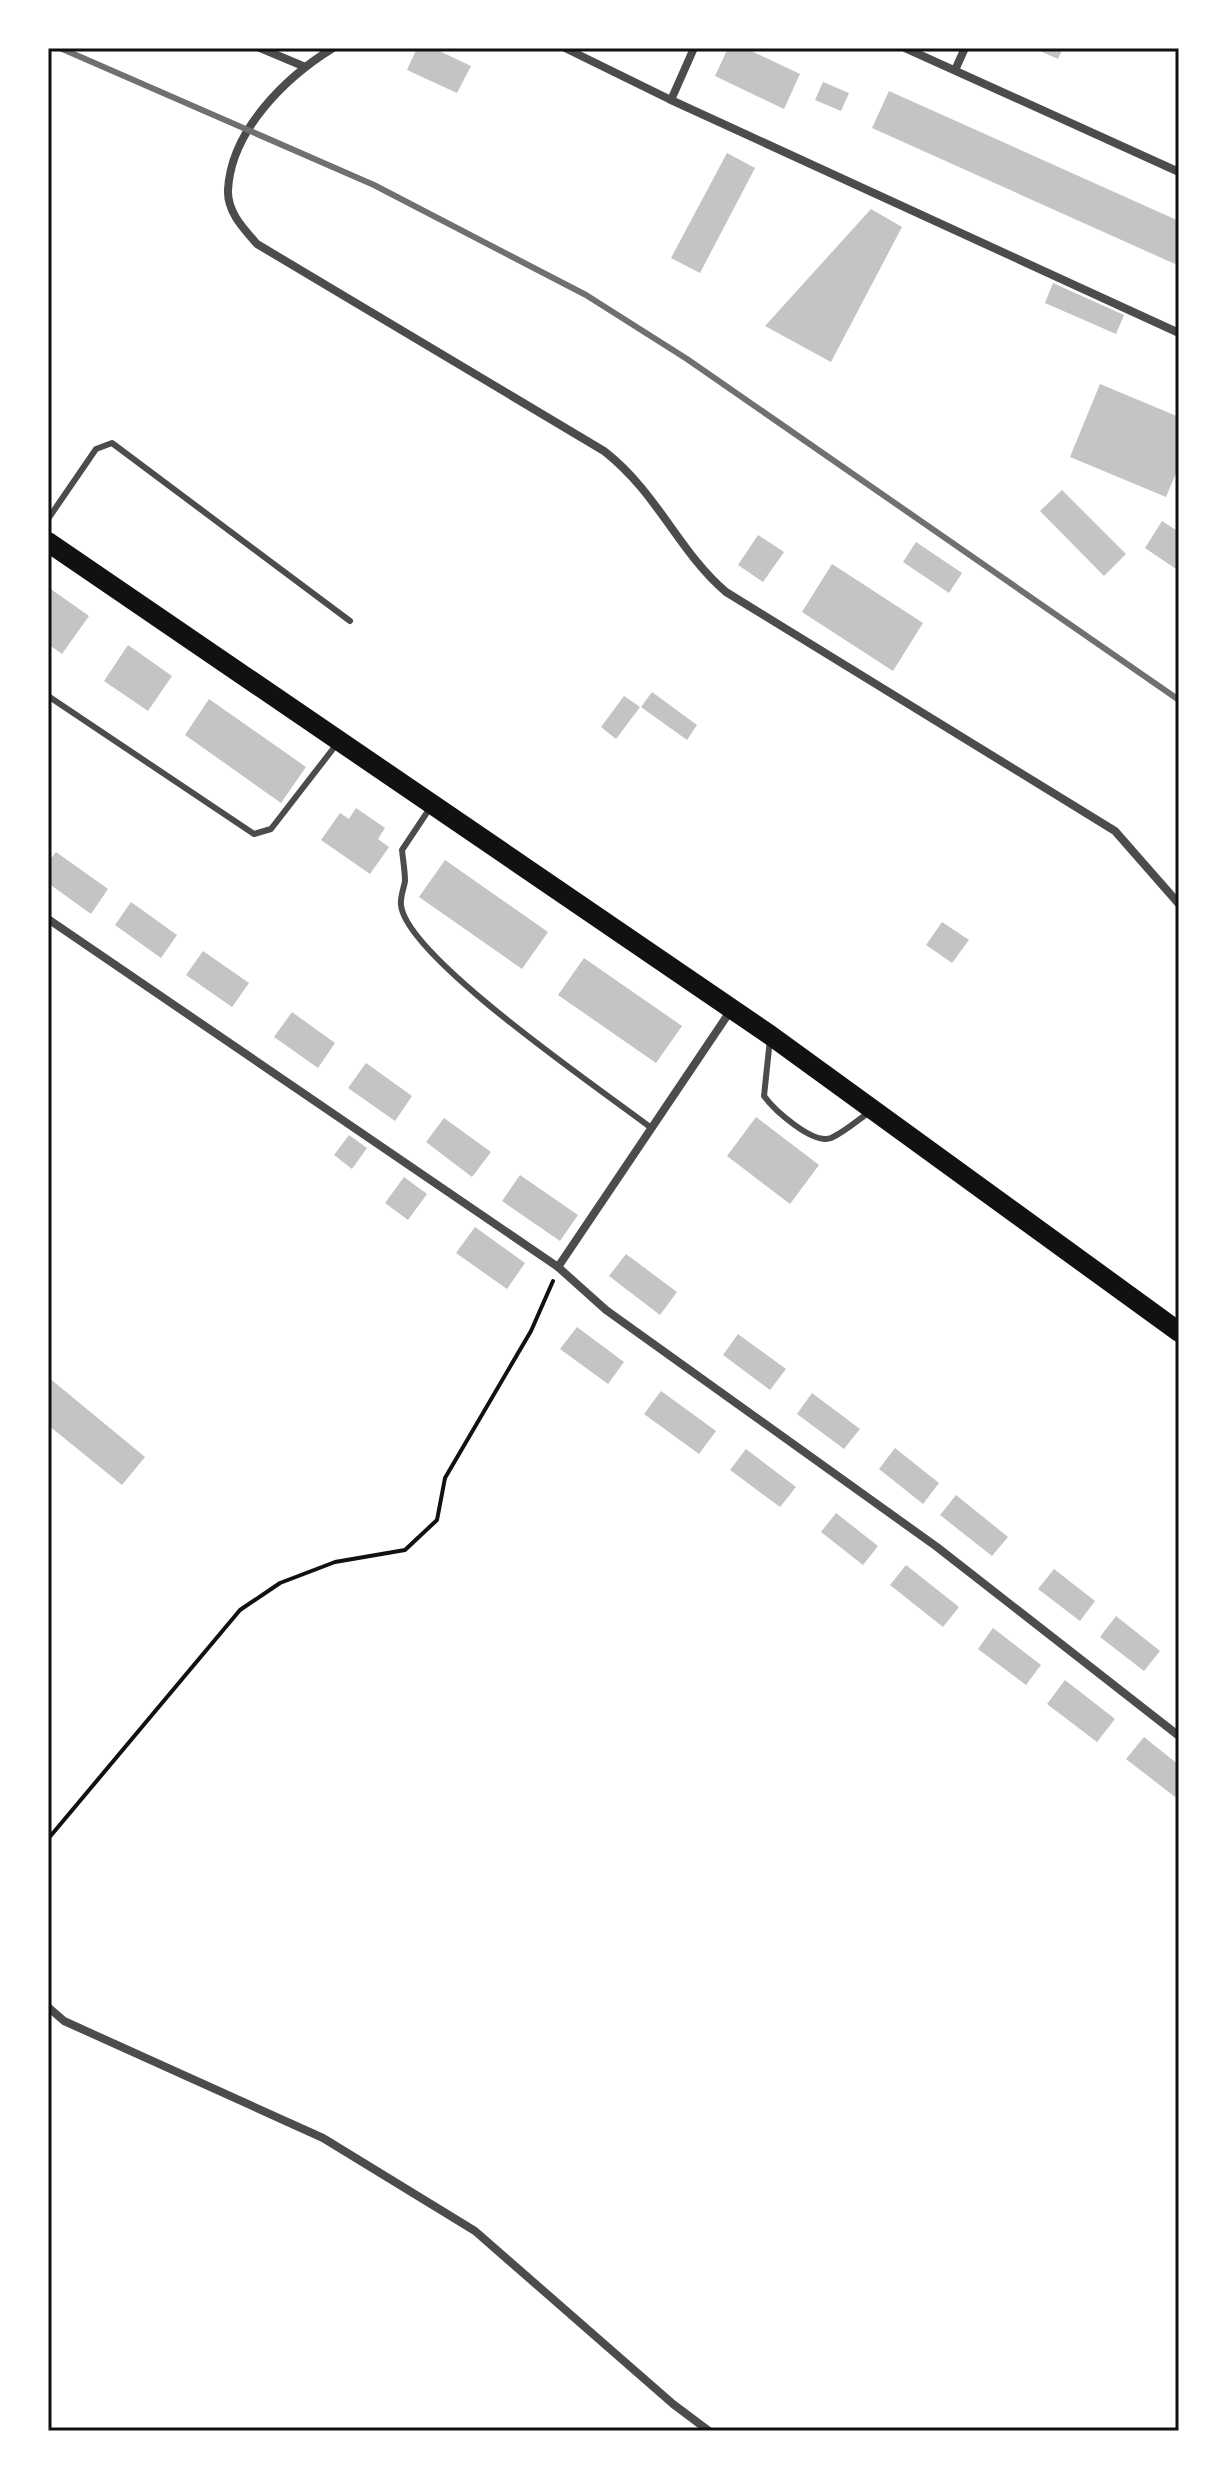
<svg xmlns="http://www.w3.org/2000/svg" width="1227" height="2479" font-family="'DM Sans',sans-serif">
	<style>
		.building { fill: #c4c4c4 }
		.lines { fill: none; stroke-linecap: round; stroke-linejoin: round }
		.path { stroke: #111; stroke-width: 4 }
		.service { stroke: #4c4c4c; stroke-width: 6 }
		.minor { stroke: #4c4c4c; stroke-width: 8 }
		.trunk { stroke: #111; stroke-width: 20 }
		.rail { stroke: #707070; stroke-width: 6 }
		.neatline { fill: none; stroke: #111; stroke-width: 3 }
	</style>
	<rect width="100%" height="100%" fill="#fff"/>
	<g class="building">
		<path d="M417,48H433L471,66L457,93L407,70Z"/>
		<path d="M728,48H745L800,74L784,109L715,76Z"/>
		<path d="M1033,48H1063L1058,59Z"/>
		<path d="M823,82L849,93L841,111L815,100Z"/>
		<path d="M889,91L1179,221V255L1175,264L872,128Z"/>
		<path d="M727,153L755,168L700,273L671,258Z"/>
		<path d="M871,209L902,227L831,362L765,326Z"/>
		<path d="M1053,283L1124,315L1116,334L1045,303Z"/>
		<path d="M1100,384L1179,417V466L1166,497L1070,457Z"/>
		<path d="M1062,490L1126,554L1104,576L1040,511Z"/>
		<path d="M1162,521L1179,532L1176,569L1145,548Z"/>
		<path d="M758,535L784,552L763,582L738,565Z"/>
		<path d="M916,542L962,573L949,593L903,562Z"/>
		<path d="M832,564L923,623L893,671L802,612Z"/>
		<path d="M48,587L89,616L62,654L48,644Z"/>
		<path d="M128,645L172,676L148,711L104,681Z"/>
		<path d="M652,692L697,725L687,740L641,707Z"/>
		<path d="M624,696L640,707L616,739L601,727Z"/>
		<path d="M209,699L306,767L281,803L185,735Z"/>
		<path d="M356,808L385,828L378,839L389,847L370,874L321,840L340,813L349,819Z"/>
		<path d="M56,852L108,889L91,914L48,883V862Z"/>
		<path d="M445,860L548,932L522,969L419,897Z"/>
		<path d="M131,902L177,935L161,958L115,925Z"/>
		<path d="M942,922L969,940L952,963L926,945Z"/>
		<path d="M203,951L249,983L232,1007L186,975Z"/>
		<path d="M584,958L682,1026L656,1063L558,995Z"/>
		<path d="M292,1012L335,1043L318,1068L274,1037Z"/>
		<path d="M366,1063L412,1096L395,1121L348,1088Z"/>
		<path d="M756,1117L819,1165L790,1204L727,1156Z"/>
		<path d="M444,1118L491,1152L472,1177L426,1142Z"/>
		<path d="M349,1135L367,1148L352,1169L334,1155Z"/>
		<path d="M520,1175L578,1215L560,1241L502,1201Z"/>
		<path d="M404,1177L427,1194L408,1220L385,1203Z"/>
		<path d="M475,1227L525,1263L507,1289L456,1253Z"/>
		<path d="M626,1254L677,1292L660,1315L609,1276Z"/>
		<path d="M577,1327L624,1362L608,1384L560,1349Z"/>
		<path d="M738,1334L786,1369L770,1390L723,1355Z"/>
		<path d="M48,1377L145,1457L122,1485L48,1425Z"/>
		<path d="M661,1391L716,1431L699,1454L644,1414Z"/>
		<path d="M812,1393L860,1429L844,1449L797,1414Z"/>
		<path d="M895,1448L939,1483L923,1504L879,1469Z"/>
		<path d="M746,1449L796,1487L780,1507L730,1470Z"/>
		<path d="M956,1495L1008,1537L992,1556L940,1515Z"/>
		<path d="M836,1513L878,1546L863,1565L821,1532Z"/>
		<path d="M906,1565L959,1607L943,1627L890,1585Z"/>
		<path d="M1054,1569L1095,1601L1080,1621L1038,1589Z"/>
		<path d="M1116,1616L1160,1651L1144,1671L1100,1637Z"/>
		<path d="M993,1628L1041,1665L1026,1685L978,1649Z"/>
		<path d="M1065,1680L1115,1719L1097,1742L1047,1704Z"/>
		<path d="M1144,1737L1179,1765V1791L1175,1797L1126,1759Z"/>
	</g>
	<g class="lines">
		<path class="path" d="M48,1839L240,1610L280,1583L335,1562L405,1550L437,1520L445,1478L531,1331L553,1281"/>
		<g class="service">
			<path d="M48,519L96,449L112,443L350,621"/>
			<path d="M48,696L254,834L271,829L336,745"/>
			<path d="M430,808L402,850C403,860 405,871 405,881C404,888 400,897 401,905C406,957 603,1091 650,1127"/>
			<path d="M770,1039L764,1096C774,1110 813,1145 831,1138C843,1133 857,1121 868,1113"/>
		</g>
		<g class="minor">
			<path d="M260,48L303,66"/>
			<path d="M333,48C286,77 231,130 228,190C227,212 244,229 257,244L604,451C658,493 678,551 726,592L1115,831L1179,904"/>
			<path d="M565,48L671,100L1179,333"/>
			<path d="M905,48L1179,172"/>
			<path d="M955,70L965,48"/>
			<path d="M671,100L694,48"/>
			<path d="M48,919L558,1267L606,1310L937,1547L1179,1736"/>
			<path d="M558,1267L731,1010"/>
			<path d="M48,2007L64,2021L323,2138L475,2231L673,2404L709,2431"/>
		</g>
		<path class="trunk" d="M48,542L770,1035L1179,1332"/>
		<path class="rail" d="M60,48L374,185L586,295L687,359L1179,700"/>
	</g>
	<rect width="1227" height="2479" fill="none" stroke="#ffffff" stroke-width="100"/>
	<rect x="50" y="50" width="1127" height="2379" class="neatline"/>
</svg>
